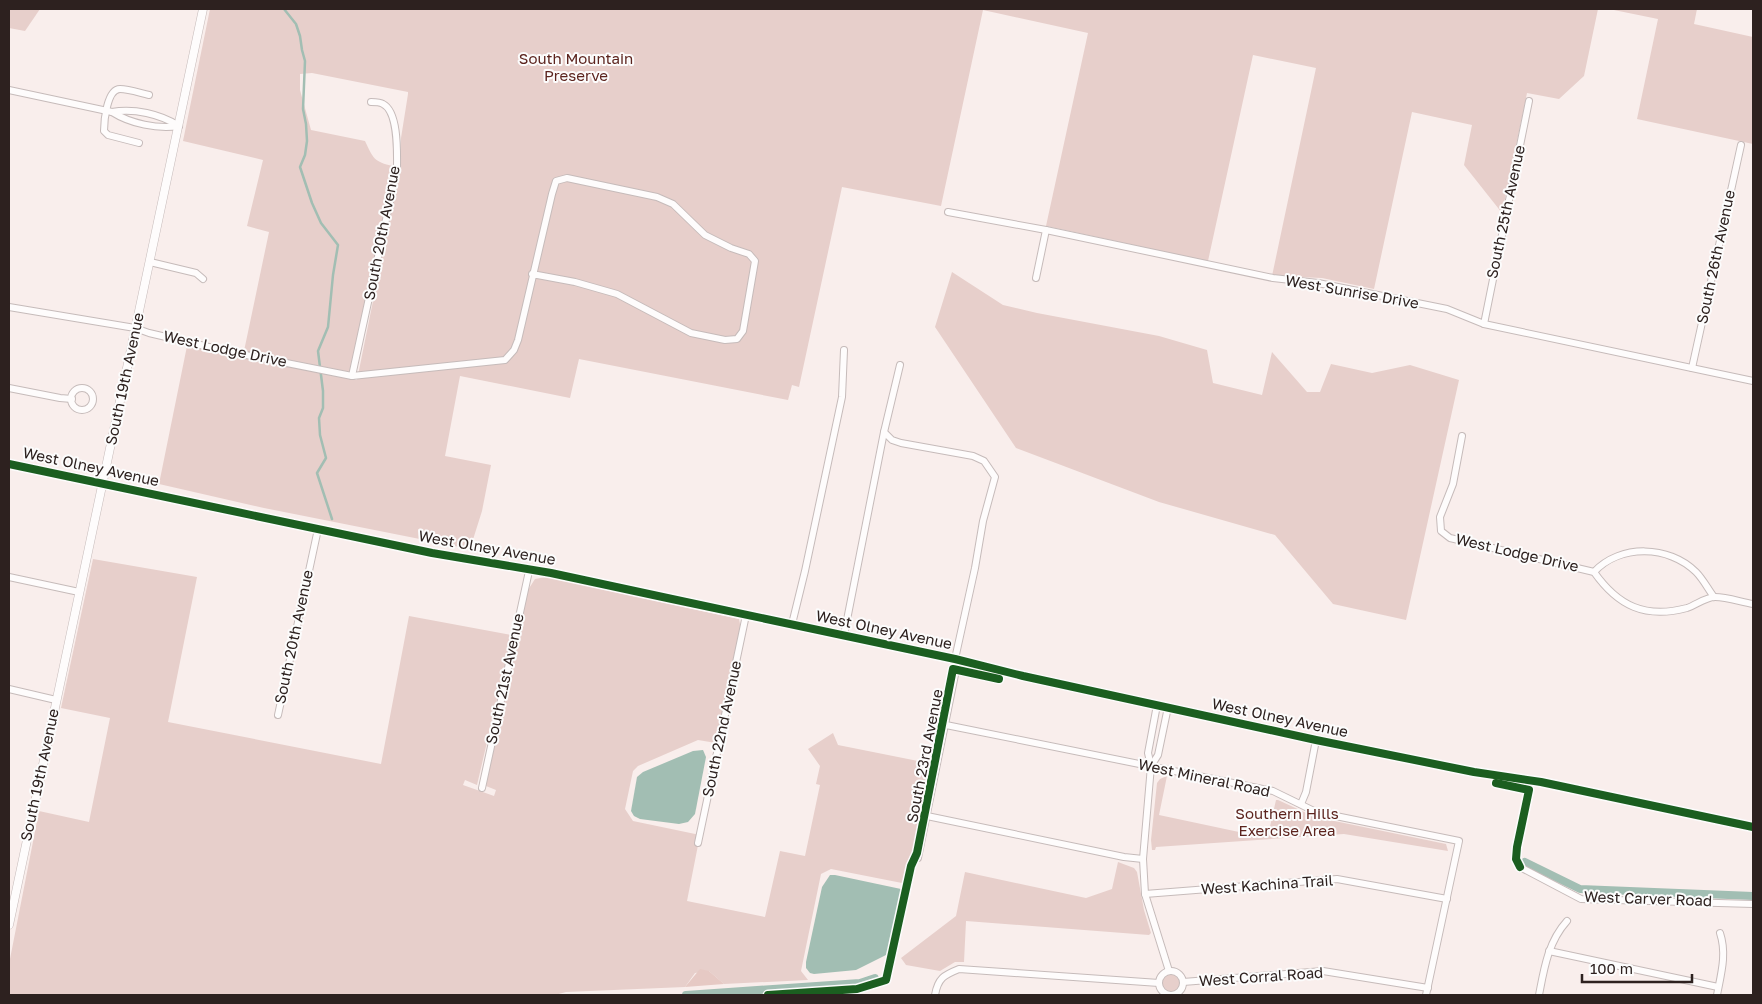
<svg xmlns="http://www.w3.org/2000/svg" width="1762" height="1004" font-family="'Golos Text',sans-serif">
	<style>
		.green { fill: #e7cfcb }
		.forest { fill: #e6c9c4 }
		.water { fill: #a2beb3 }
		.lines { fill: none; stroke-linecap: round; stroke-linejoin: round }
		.stream { stroke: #a2beb3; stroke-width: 2.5 }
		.canal { stroke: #a2beb3; stroke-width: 8 }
		.minor-casing { stroke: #c6bbba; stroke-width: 8 }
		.tertiary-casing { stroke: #c6bbba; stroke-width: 9 }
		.minor { stroke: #fefcfc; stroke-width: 6 }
		.tertiary { stroke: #fefcfc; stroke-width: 8 }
		.cycleway-casing { stroke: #fcfcfc; stroke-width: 11 }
		.cycleway { stroke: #1b5e20; stroke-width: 8 }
		.labels { text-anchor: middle; stroke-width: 4; stroke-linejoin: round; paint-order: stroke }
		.park-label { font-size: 15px; fill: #5c241e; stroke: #fcfcfc }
		.street-label { font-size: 15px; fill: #2d211f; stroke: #fcfcfc }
	</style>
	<rect width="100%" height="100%" fill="#f9eeec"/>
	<g class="green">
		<path d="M9,9H40L25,31L9,28Z"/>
		<path d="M210,9H1598L1584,76L1559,99L1527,93L1502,213L1464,165L1472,125L1412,112L1374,289L1322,278L1272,276L1316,68L1253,55L1208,261L1046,226L1088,33L983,10L941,206L842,187L799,387L792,385L788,400L579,359L570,398L460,376L445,456L491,465L482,511L470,549L264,508L159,484L187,346L357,380L400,168L401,138L408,94V92L312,73L300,74V90L311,130L365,141C373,158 374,162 393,166L353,365L350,372L244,351L269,232L247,226L263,160L183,141Z"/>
		<path d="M1609,9H1697L1694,24L1753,37V144L1637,119L1658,19Z"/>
		<path d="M952,272L1003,305L1037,313L1159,336L1207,350L1213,383L1262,395L1272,352L1307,392H1320L1331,364L1372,373L1410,365L1459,380L1406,620L1333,604L1275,535L1159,502L1016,448L935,327Z"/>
		<path d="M93,559L197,577L168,722L381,764L409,616L512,635L477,785L465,780L463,785L494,796L496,790L486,786L528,590L535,579L546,577L739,619L741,629L716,743L698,740L638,766L633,771L625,809L633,821L700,835L687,901L765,917L780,851L805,856L820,785L816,784L820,766L808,749L833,733L838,745L928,763L915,853L910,862L906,881L902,883L831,869L821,874L801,971L808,980L724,984L709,971L695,973L685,987L566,992L555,995H9V964L39,811L89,822L110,718L61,708Z"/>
		<path d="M1167,776L1159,815L1239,832L1269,831L1276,800H1278L1315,817L1446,844L1448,851L1344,834L1156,847L1155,850H1152L1151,840L1157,783L1160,779Z"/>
		<path d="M1118,862L1134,868L1137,872L1144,910L1151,933L1149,935L966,921L964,962H955L940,971L906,965L901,958L956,916L965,872L1086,898L1112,889Z"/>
		<circle cx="1171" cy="983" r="12"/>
	</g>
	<path class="forest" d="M700,969L709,971L724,984L685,987Z"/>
	<g class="water">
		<path d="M703,750L706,757L695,814L688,822L679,824L640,819L634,816L631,811L637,777L643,772L693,751Z"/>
		<path d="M830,875H835L901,889L900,898L888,954L856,970L814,974L810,973L806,968V962L822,887Z"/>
	</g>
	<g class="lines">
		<path class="stream" d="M284,9L296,24L300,36L302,50L305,61L303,109L306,124L307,141L305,155L300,167L312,203L321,223L338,245L333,275L328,327L318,351L323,391V408L319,418L320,435L326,458L317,473L332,519"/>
		<g class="canal">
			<path d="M1525,862L1580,889L1753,896"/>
			<path d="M686,995L860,983L875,978"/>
		</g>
		<defs>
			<g id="minor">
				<path d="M9,90L112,112C131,124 157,129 179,126"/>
				<path d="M112,112C134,108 160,114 179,126"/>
				<path d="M139,143L108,135L104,131C104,121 107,89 120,89C129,89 140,93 149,95"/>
				<path d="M948,212L1046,230L1273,278L1318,283L1447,309L1484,324L1753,381"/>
				<path d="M150,262L196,273L203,279"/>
				<path d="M1036,278L1046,230"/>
				<path d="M9,307L135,328L149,333L226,351L352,376L505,360L514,350L518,340L552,194L556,181L567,178L657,197L673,204L705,235L731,248L749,254L755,261L743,331L737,339L725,340L691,333L617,294L575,282L532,274"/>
				<path d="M1484,324L1529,101"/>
				<path d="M900,365L884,432L892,440L901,443L973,456L984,461L995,477L983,521L975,568L955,659"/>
				<path d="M1692,368L1741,145"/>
				<path d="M352,376L397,169C397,155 399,112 383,104C380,102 374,102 371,102"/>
				<path d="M9,388L60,398L72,399"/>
				<circle cx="82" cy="399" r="11"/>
				<path d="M1462,436L1453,484L1440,517L1441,531L1450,538L1594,572C1618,606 1645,619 1687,608C1696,605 1706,597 1715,597C1727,597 1741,602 1753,604"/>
				<path d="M9,464L432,553L551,573L672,599L955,659L1023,676L1316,740L1474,772L1541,782L1753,827"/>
				<path d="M1594,572C1620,544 1669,545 1696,572C1703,579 1708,589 1714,597"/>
				<path d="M9,577L79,592"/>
				<path d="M792,624L805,571L842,397L844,350"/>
				<path d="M844,635L884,432"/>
				<path d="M9,689L56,700"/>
				<path d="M1157,705L1148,753L1151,766L1143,859L1145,894L1169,971"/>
				<path d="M278,715L318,529"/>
				<path d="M946,725L1273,791L1316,812L1459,841L1426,995"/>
				<path d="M1151,766L1158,755L1168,707"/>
				<path d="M482,788L529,571"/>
				<path d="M1301,804L1306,792L1316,740"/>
				<path d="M927,816L1124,857L1143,859"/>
				<path d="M698,843L746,615"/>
				<path d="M918,858L958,660"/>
				<path d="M1520,867L1581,899L1753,904"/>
				<path d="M1145,894L1337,879L1447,899"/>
				<path d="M1549,951L1718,987"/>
				<circle cx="1171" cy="983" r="12"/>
				<path d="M1183,982L1323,971L1428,988"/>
				<path d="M935,995C938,978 944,975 959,969L1159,983"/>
				<path d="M1539,995C1544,969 1548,942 1567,921"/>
				<path d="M1717,995C1721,974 1727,954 1720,933"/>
			</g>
			<path id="tertiary" d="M9,925L203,9"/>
		</defs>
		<use href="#minor" class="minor-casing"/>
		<use href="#tertiary" class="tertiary-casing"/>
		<use href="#minor" class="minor"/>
		<use href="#tertiary" class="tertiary"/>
		<defs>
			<g id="cycleway">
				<path d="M9,464L432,553L551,573L672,599L955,659L1023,676L1316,740L1474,772L1541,782L1753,827"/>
				<path d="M1496,783L1529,790L1517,847L1516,859L1520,867"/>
				<path d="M768,995L857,989L886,980L911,866L917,853L953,669L999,679"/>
			</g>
		</defs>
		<use href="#cycleway" class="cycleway-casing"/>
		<use href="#cycleway" class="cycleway"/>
	</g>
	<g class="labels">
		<g class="park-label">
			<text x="576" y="64">South Mountain<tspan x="576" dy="17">Preserve</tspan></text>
			<text x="1287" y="819">Southern Hills<tspan x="1287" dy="17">Exercise Area</tspan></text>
		</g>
		<g class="street-label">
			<text transform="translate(1506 212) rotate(-78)" y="5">South 25th Avenue</text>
			<text transform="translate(382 233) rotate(-79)" y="5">South 20th Avenue</text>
			<text transform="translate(1716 257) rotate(-78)" y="5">South 26th Avenue</text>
			<text transform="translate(1352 292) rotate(10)" y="5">West Sunrise Drive</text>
			<text transform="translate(225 349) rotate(12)" y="5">West Lodge Drive</text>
			<text transform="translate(125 379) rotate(-78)" y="5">South 19th Avenue</text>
			<text transform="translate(91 467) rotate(12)" y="5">West Olney Avenue</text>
			<text transform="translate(487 548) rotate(10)" y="5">West Olney Avenue</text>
			<text transform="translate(1517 553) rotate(13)" y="5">West Lodge Drive</text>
			<text transform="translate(884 630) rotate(12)" y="5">West Olney Avenue</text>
			<text transform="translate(294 637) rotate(-78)" y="5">South 20th Avenue</text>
			<text transform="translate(505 679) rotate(-78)" y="5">South 21st Avenue</text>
			<text transform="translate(1280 718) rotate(12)" y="5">West Olney Avenue</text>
			<text transform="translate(722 729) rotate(-78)" y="5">South 22nd Avenue</text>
			<text transform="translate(925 756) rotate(-79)" y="5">South 23rd Avenue</text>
			<text transform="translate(40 775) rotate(-78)" y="5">South 19th Avenue</text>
			<text transform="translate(1204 778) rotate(12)" y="5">West Mineral Road</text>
			<text transform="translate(1267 885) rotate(-4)" y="5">West Kachina Trail</text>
			<text transform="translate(1648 899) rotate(2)" y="5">West Carver Road</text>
			<text transform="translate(1261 977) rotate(-4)" y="5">West Corral Road</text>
		</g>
	</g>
	<rect width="1762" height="1004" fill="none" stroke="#2d211f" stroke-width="20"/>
	<path d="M1582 974v8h110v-8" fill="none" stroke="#2d211f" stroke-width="2.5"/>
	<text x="1590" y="974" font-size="15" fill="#2d211f" stroke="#fcfcfc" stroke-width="4" paint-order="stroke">100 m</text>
</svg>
